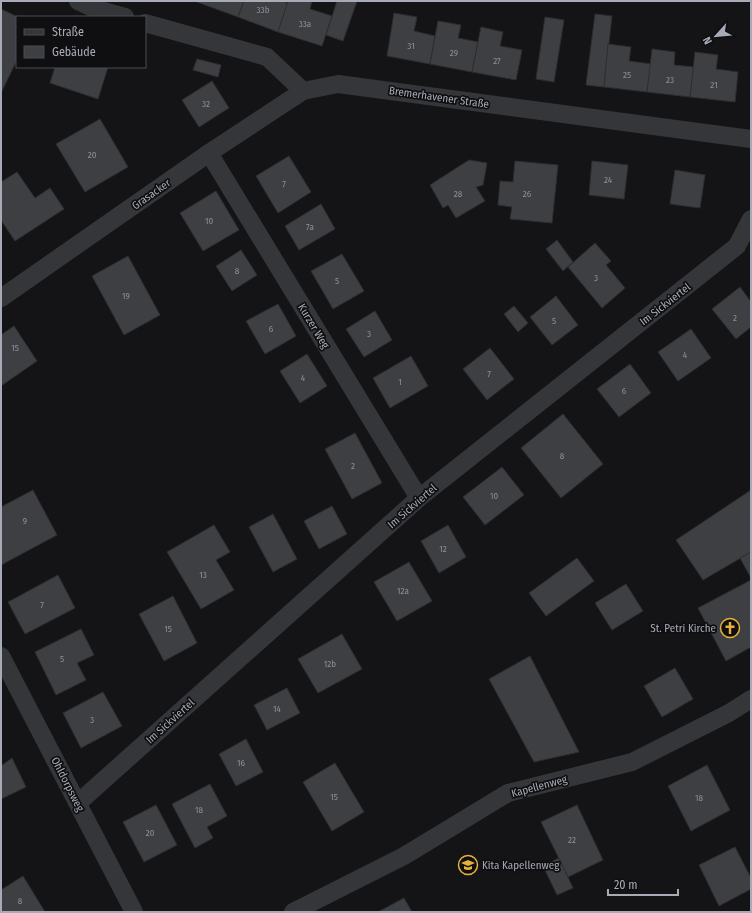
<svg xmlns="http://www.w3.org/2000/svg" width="752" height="913" font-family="'Fira Sans Condensed',sans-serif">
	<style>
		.building { fill: #3e3f43; stroke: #2e2e31 }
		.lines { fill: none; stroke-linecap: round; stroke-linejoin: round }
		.street { stroke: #35363a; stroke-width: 18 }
		.labels { text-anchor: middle; stroke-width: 3.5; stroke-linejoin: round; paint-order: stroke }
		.number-label { font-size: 9px; fill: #8c9098 }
		.street-label { font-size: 11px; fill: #a6abb5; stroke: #0f0f11 }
		.poi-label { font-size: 11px; fill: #a6abb5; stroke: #0f0f11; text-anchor: end }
	</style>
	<rect width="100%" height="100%" fill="#141416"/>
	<g class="building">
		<path d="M197,1H244L238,17L197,2Z"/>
		<path d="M244,1H282L288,3L278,32L238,17Z"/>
		<path d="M288,1H312L310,9L332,16L322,46L278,32Z"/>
		<path d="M337,1H357L343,41L326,35Z"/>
		<path d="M1,9L18,17H17V60L1,93Z"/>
		<path d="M394,13L417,17L414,31L435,36L430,64L387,56Z"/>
		<path d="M595,14L612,16L604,87L586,85Z"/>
		<path d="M545,17L564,20L554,82L536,79Z"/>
		<path d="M438,21L461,25L458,38L478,42L472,72L430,64Z"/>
		<path d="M481,27L503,32L500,46L522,50L516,80L472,72Z"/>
		<path d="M608,44L631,47L629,61L651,64L647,92L604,87Z"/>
		<path d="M652,49L675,52L674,65L694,67L690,97L647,92Z"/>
		<path d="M695,52L718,55L716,69L738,72L735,102L690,97Z"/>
		<path d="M197,59L221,65L218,77L193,70Z"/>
		<path d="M55,67H108L98,99L50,83Z"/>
		<path d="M212,81L229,108L199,127L182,100Z"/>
		<path d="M100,119L128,167L85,192L56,144Z"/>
		<path d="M289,156L311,192L278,213L256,176Z"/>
		<path d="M469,160L487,163L483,185L476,187L485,201L456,218L448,205L443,208L430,185Z"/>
		<path d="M515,161L558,165L552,223L510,219L512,207L498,205L500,181L513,182Z"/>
		<path d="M592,161L628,165L624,199L589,195Z"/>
		<path d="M675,170L705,175L700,208L670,204Z"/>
		<path d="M17,172L35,198L50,188L64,209L15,241L1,220V182Z"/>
		<path d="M216,191L239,230L203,251L180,213Z"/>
		<path d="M321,204L335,229L299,250L285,226Z"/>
		<path d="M557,240L573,262L563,271L546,249Z"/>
		<path d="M595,243L611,261L606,265L625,288L602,308L568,267Z"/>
		<path d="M241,250L257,275L232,291L216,266Z"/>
		<path d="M342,254L364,291L333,309L311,271Z"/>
		<path d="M128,256L160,315L124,335L92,276Z"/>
		<path d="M740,287L751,302V327L736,339L712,309Z"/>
		<path d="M556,296L578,325L552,345L530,317Z"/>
		<path d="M278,304L296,336L265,354L246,321Z"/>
		<path d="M514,306L528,323L518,332L504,314Z"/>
		<path d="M375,311L392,340L364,357L346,329Z"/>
		<path d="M14,326L37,361L1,386V335Z"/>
		<path d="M691,329L711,358L678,381L658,352Z"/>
		<path d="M490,348L514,379L487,400L463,369Z"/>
		<path d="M307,354L327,386L300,403L280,371Z"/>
		<path d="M411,356L428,386L390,408L373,378Z"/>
		<path d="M630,364L651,393L619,417L597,389Z"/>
		<path d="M563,414L603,464L561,498L521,448Z"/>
		<path d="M355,433L382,483L352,499L325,449Z"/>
		<path d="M502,467L524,495L485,525L463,497Z"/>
		<path d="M33,490L57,535L1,565V507Z"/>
		<path d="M751,490V552L703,580L676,540Z"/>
		<path d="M332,506L347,534L319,549L304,521Z"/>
		<path d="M273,514L297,559L273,572L249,527Z"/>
		<path d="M214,525L230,552L216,560L234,590L201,609L167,552Z"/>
		<path d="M448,525L466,557L439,573L421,541Z"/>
		<path d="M751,552V578L740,558Z"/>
		<path d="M577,558L594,581L546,616L529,593Z"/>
		<path d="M409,562L432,601L397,621L374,582Z"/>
		<path d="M58,575L75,608L25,634L8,602Z"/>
		<path d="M751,580V647L726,661L698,608Z"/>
		<path d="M626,584L643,611L612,630L595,603Z"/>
		<path d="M173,596L197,643L164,661L139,614Z"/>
		<path d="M81,629L94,655L77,663L86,680L56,695L35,652Z"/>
		<path d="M342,634L362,669L318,693L298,659Z"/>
		<path d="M530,656L579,752L534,762L489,679Z"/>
		<path d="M675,668L693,699L662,717L644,686Z"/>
		<path d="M287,688L300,713L267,730L254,705Z"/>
		<path d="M103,692L122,726L81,748L63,713Z"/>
		<path d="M246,739L263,772L236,786L219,754Z"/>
		<path d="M12,758L26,787L1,799V766Z"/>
		<path d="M335,763L364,812L332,831L303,782Z"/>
		<path d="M707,765L730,810L691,831L668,786Z"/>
		<path d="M210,784L227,816L207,827L213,838L195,848L172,804Z"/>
		<path d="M156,805L177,845L144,862L123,822Z"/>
		<path d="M577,805L603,860L568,877L541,822Z"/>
		<path d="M735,847L751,878V889L719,906L699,865Z"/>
		<path d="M559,858L573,888L557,895L543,866Z"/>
		<path d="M23,876L45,912H1V890Z"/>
		<path d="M404,898L412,912H378Z"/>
	</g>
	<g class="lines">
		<g class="street">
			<path d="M78,1L93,8L125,17"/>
			<path d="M145,23L267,57L303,91"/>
			<path d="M209,153L419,498"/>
			<path d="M1,298L209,153L303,91L338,84L751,139"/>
			<path d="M1,656L134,912"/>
			<path d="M78,803L419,498L737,246L751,219"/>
			<path d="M293,912L404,856L508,793L632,762L729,713L751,699"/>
		</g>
	</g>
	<defs>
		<symbol id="church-ring" viewBox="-11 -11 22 22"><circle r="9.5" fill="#0f0f11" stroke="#e7b23a" stroke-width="1.5"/><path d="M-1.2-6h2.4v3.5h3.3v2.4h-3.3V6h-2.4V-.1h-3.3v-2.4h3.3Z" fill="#e7b23a"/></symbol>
		<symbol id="school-ring" viewBox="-11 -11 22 22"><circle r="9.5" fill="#0f0f11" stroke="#e7b23a" stroke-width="1.5"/><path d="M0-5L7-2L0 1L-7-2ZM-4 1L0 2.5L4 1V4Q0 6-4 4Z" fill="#e7b23a"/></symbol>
	</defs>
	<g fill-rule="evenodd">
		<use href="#church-ring" x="719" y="617" width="22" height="22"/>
		<use href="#school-ring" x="457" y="854" width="22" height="22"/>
	</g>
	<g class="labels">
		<g class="number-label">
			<text x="263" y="13">33b</text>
			<text x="305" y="27">33a</text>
			<text x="411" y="49">31</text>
			<text x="454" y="56">29</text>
			<text x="497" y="64">27</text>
			<text x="627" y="78">25</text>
			<text x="670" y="83">23</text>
			<text x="714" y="88">21</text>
			<text x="206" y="107">32</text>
			<text x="92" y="158">20</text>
			<text x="608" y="183">24</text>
			<text x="284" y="187">7</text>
			<text x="458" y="197">28</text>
			<text x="527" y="197">26</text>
			<text x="209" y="224">10</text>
			<text x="310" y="230">7a</text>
			<text x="237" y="274">8</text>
			<text x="596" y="281">3</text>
			<text x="337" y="284">5</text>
			<text x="126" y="299">19</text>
			<text x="735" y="321">2</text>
			<text x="554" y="324">5</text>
			<text x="271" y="332">6</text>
			<text x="369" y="337">3</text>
			<text x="15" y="351">15</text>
			<text x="685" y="358">4</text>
			<text x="489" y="377">7</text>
			<text x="303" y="381">4</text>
			<text x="400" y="385">1</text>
			<text x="624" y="394">6</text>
			<text x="562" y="459">8</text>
			<text x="353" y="469">2</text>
			<text x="494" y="499">10</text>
			<text x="25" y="524">9</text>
			<text x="443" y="552">12</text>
			<text x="203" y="578">13</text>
			<text x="403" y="594">12a</text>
			<text x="42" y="608">7</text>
			<text x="168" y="632">15</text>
			<text x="62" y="662">5</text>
			<text x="330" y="667">12b</text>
			<text x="277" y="712">14</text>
			<text x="92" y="723">3</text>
			<text x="241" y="766">16</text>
			<text x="334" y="800">15</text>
			<text x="699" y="801">18</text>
			<text x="199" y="813">18</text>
			<text x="150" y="836">20</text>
			<text x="572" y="843">22</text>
			<text x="20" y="904">8</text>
		</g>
		<g class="street-label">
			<text transform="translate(439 97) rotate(8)" y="4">Bremerhavener Straße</text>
			<text transform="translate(151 194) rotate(-35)" y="4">Grasacker</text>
			<text transform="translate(665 304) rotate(-38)" y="4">Im Sickviertel</text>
			<text transform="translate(314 326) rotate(59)" y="4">Kurzer Weg</text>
			<text transform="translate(412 506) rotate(-41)" y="4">Im Sickviertel</text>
			<text transform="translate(170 721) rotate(-42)" y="4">Im Sickviertel</text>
			<text transform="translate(68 784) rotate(63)" y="4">Ohldorpsweg</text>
			<text transform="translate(539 786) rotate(-15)" y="4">Kapellenweg</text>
		</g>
		<g class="poi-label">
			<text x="716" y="632">St. Petri Kirche</text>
			<text x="482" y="869" text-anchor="start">Kita Kapellenweg</text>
		</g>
	</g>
	<rect width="752" height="913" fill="none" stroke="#a6abb5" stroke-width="4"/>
	<rect x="16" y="16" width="130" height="52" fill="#0f0f11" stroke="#4b4d53"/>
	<rect x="24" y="29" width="20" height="6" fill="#35363a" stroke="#4b4d53"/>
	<text x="52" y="36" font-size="12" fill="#a6abb5">Straße</text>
	<rect x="24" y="46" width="20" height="12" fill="#3e3f43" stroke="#4b4d53"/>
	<text x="52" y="56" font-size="12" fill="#a6abb5">Gebäude</text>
	<g transform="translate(716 36) rotate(243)" stroke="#0f0f11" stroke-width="3" paint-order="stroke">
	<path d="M0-3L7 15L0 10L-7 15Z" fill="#a6abb5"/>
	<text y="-6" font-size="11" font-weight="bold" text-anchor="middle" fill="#a6abb5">N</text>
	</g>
	<path d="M608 889v6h70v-6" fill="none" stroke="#a6abb5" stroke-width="2"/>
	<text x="614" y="889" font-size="12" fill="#a6abb5" stroke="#0f0f11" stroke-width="3" paint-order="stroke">20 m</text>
</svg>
